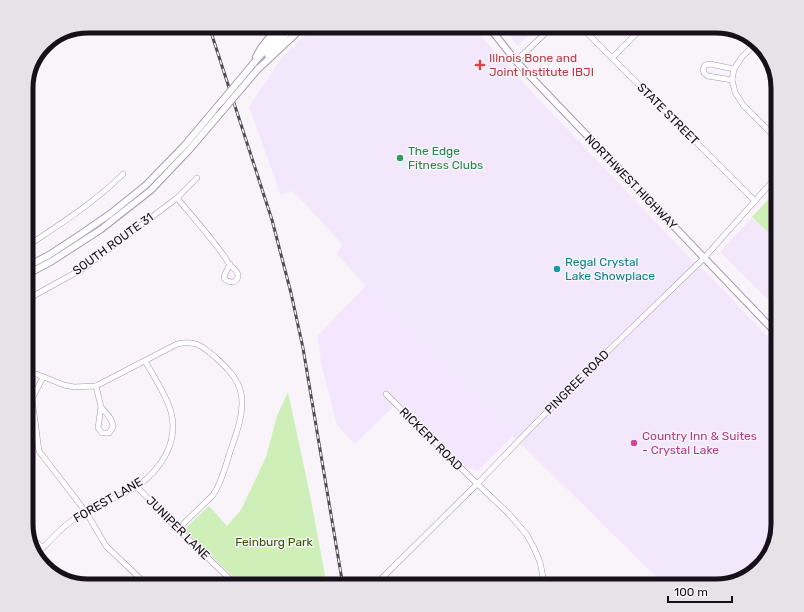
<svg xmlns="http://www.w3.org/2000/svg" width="804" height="612" font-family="Rubik,sans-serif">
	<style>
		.commercial { fill: #f2e7fb }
		.built { fill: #f4e6fd }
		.green { fill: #cfefb8 }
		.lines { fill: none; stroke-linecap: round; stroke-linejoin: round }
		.minor-casing { stroke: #a997b4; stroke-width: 6 }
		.major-casing { stroke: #a997b4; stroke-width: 8 }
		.minor { stroke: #fff; stroke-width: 5 }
		.major { stroke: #fff; stroke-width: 6 }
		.rail-casing { stroke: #514b54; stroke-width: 3 }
		.rail { stroke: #f8f4fa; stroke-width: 1.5; stroke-dasharray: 4.5; stroke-linecap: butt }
		.major-bridge-casing { stroke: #a997b4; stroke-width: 8; stroke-linecap: butt }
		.major-bridge { stroke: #fff; stroke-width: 6 }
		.health-dot { fill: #e0444e; stroke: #f8f4fa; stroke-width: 1.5 }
		.leisure-dot { fill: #2e9e5b; stroke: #f8f4fa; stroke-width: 1.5 }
		.culture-dot { fill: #0f9aa8; stroke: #f8f4fa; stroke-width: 1.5 }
		.hotel-dot { fill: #d1479c; stroke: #f8f4fa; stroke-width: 1.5 }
		.labels { text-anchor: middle; stroke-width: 3; stroke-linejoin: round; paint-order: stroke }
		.health-label { font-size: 12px; fill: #be3a42; stroke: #f8f4fa; text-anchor: start }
		.street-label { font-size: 12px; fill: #17101b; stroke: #f8f4fa }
		.leisure-label { font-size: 12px; fill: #27864d; stroke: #f8f4fa; text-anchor: start }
		.culture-label { font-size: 12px; fill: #0d838f; stroke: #f8f4fa; text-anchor: start }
		.hotel-label { font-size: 12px; fill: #b23c85; stroke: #f8f4fa; text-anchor: start }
		.park-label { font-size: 12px; fill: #325800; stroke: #f8f4fa }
		.rim { fill: none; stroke: #17101b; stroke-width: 5 }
	</style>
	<rect width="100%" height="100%" fill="#f8f4fa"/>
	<g class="commercial">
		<path d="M315,26H472L533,93L686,254L710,276L778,348V525L765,562L743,580L716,586H666L513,436L366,286L337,254L342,244L293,191L281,195L249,107L282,58Z"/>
		<path d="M504,26H538L517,46Z"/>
		<path d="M751,219L756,221L778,242V310L721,253L723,248Z"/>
	</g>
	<path class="built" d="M366,286L513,436L478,471L465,467L399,401L355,444L337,425L321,363L318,335Z"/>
	<g class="green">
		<path d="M778,189V242L752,217Z"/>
		<path d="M288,392L310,495L327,586H243L184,530L209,506L227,526L241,510L266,457L277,416Z"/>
	</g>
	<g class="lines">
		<defs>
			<g id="minor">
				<path d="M580,26L755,201"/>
				<path d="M750,37L755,43"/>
				<path d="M757,42L742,57L734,69L732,80L735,92L743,105L778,140"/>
				<path d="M612,58L644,26"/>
				<path d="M516,61L553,26"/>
				<path d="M732,80L708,76L704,73L703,69L705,65L710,64L734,69"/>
				<path d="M177,198C193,217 210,236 224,256C226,258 227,262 229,264C232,268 238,270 238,276C237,284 228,283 224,278L225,274L230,264"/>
				<path d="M26,247C60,224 94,203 123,174"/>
				<path d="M26,300L84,268L177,198L197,178"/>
				<path d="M26,370L64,385L74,387L96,386L177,344C195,340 201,345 215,357C226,367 238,378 241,393C245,413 236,434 230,452C225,467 222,482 213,495L178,529"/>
				<path d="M43,377L32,399L39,451L86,512L106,546L148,586"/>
				<path d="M96,386L101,407L98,428L102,433H109L113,427C113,419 106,413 101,407"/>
				<path d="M386,394L467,474L508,513L527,535L534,548L540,562L543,577V586"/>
				<path d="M136,486L178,529L237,586"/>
				<path d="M28,535L43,548C53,537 64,525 77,517C83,513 91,508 98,505C111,499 124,494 136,487C161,470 179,442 171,412C167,396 153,375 145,361"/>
				<path d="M374,586L477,484L531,428L609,350L704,258L778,175"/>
			</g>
			<g id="major">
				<path d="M488,26L516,61L532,78L778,335"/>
				<path d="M268,55L293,26"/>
				<path d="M256,57L261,48L278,26"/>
				<path d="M253,64L286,26"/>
				<path d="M258,69L304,26"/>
				<path d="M26,267L49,255L81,234L110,214L146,185L184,146L222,101"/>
				<path d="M26,275L52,261L100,230L151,190L189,150L218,116"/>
			</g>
		</defs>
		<use href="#minor" class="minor-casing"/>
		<use href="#major" class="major-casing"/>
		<use href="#minor" class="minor"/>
		<use href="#major" class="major"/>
		<defs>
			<path id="rail" d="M209,26L272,220L291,293L303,348L343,586"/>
		</defs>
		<use href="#rail" class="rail-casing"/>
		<use href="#rail" class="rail"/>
		<defs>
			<g id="major-bridge">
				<path d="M222,101L253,64"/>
				<path d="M218,116L258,69"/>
			</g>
		</defs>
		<use href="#major-bridge" class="major-bridge-casing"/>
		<use href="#major-bridge" class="major-bridge"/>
	</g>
	<path class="health-dot" d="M478 59h4v4h4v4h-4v4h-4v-4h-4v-4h4z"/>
	<circle class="leisure-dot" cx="400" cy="158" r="4"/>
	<circle class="culture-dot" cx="557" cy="269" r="4"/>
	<circle class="hotel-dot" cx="634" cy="443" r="4"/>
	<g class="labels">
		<g class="health-label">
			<text x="489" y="62">Illnois Bone and<tspan x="489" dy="14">Joint Institute IBJI</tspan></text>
		</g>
		<g class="street-label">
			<text transform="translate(668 114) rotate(45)" y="4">STATE STREET</text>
			<text transform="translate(631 182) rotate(46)" y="4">NORTHWEST HIGHWAY</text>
			<text transform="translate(113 244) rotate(-36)" y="4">SOUTH ROUTE 31</text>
			<text transform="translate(577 382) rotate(-45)" y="4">PINGREE ROAD</text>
			<text transform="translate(431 439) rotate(45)" y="4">RICKERT ROAD</text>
			<text transform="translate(108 500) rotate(-30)" y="4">FOREST LANE</text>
			<text transform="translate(178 528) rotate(45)" y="4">JUNIPER LANE</text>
		</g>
		<g class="leisure-label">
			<text x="408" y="155">The Edge<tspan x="408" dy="14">Fitness Clubs</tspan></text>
		</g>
		<g class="culture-label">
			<text x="565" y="266">Regal Crystal<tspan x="565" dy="14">Lake Showplace</tspan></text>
		</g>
		<g class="hotel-label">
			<text x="642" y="440">Country Inn &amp; Suites<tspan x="642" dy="14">- Crystal Lake</tspan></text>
		</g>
		<g class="park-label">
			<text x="274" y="546">Feinburg Park</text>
		</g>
	</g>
	<path d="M0 0H804V612H0ZM88 33H716A55 55 0 0 1 771 88V524A55 55 0 0 1 716 579H88A55 55 0 0 1 33 524V88A55 55 0 0 1 88 33Z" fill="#e6e2e8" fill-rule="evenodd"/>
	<path class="rim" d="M88 33H716A55 55 0 0 1 771 88V524A55 55 0 0 1 716 579H88A55 55 0 0 1 33 524V88A55 55 0 0 1 88 33Z"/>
	<path d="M668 596v6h64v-6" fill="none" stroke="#17101b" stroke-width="2"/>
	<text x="674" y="596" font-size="12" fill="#17101b" stroke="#f8f4fa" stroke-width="3" paint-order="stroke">100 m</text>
</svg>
